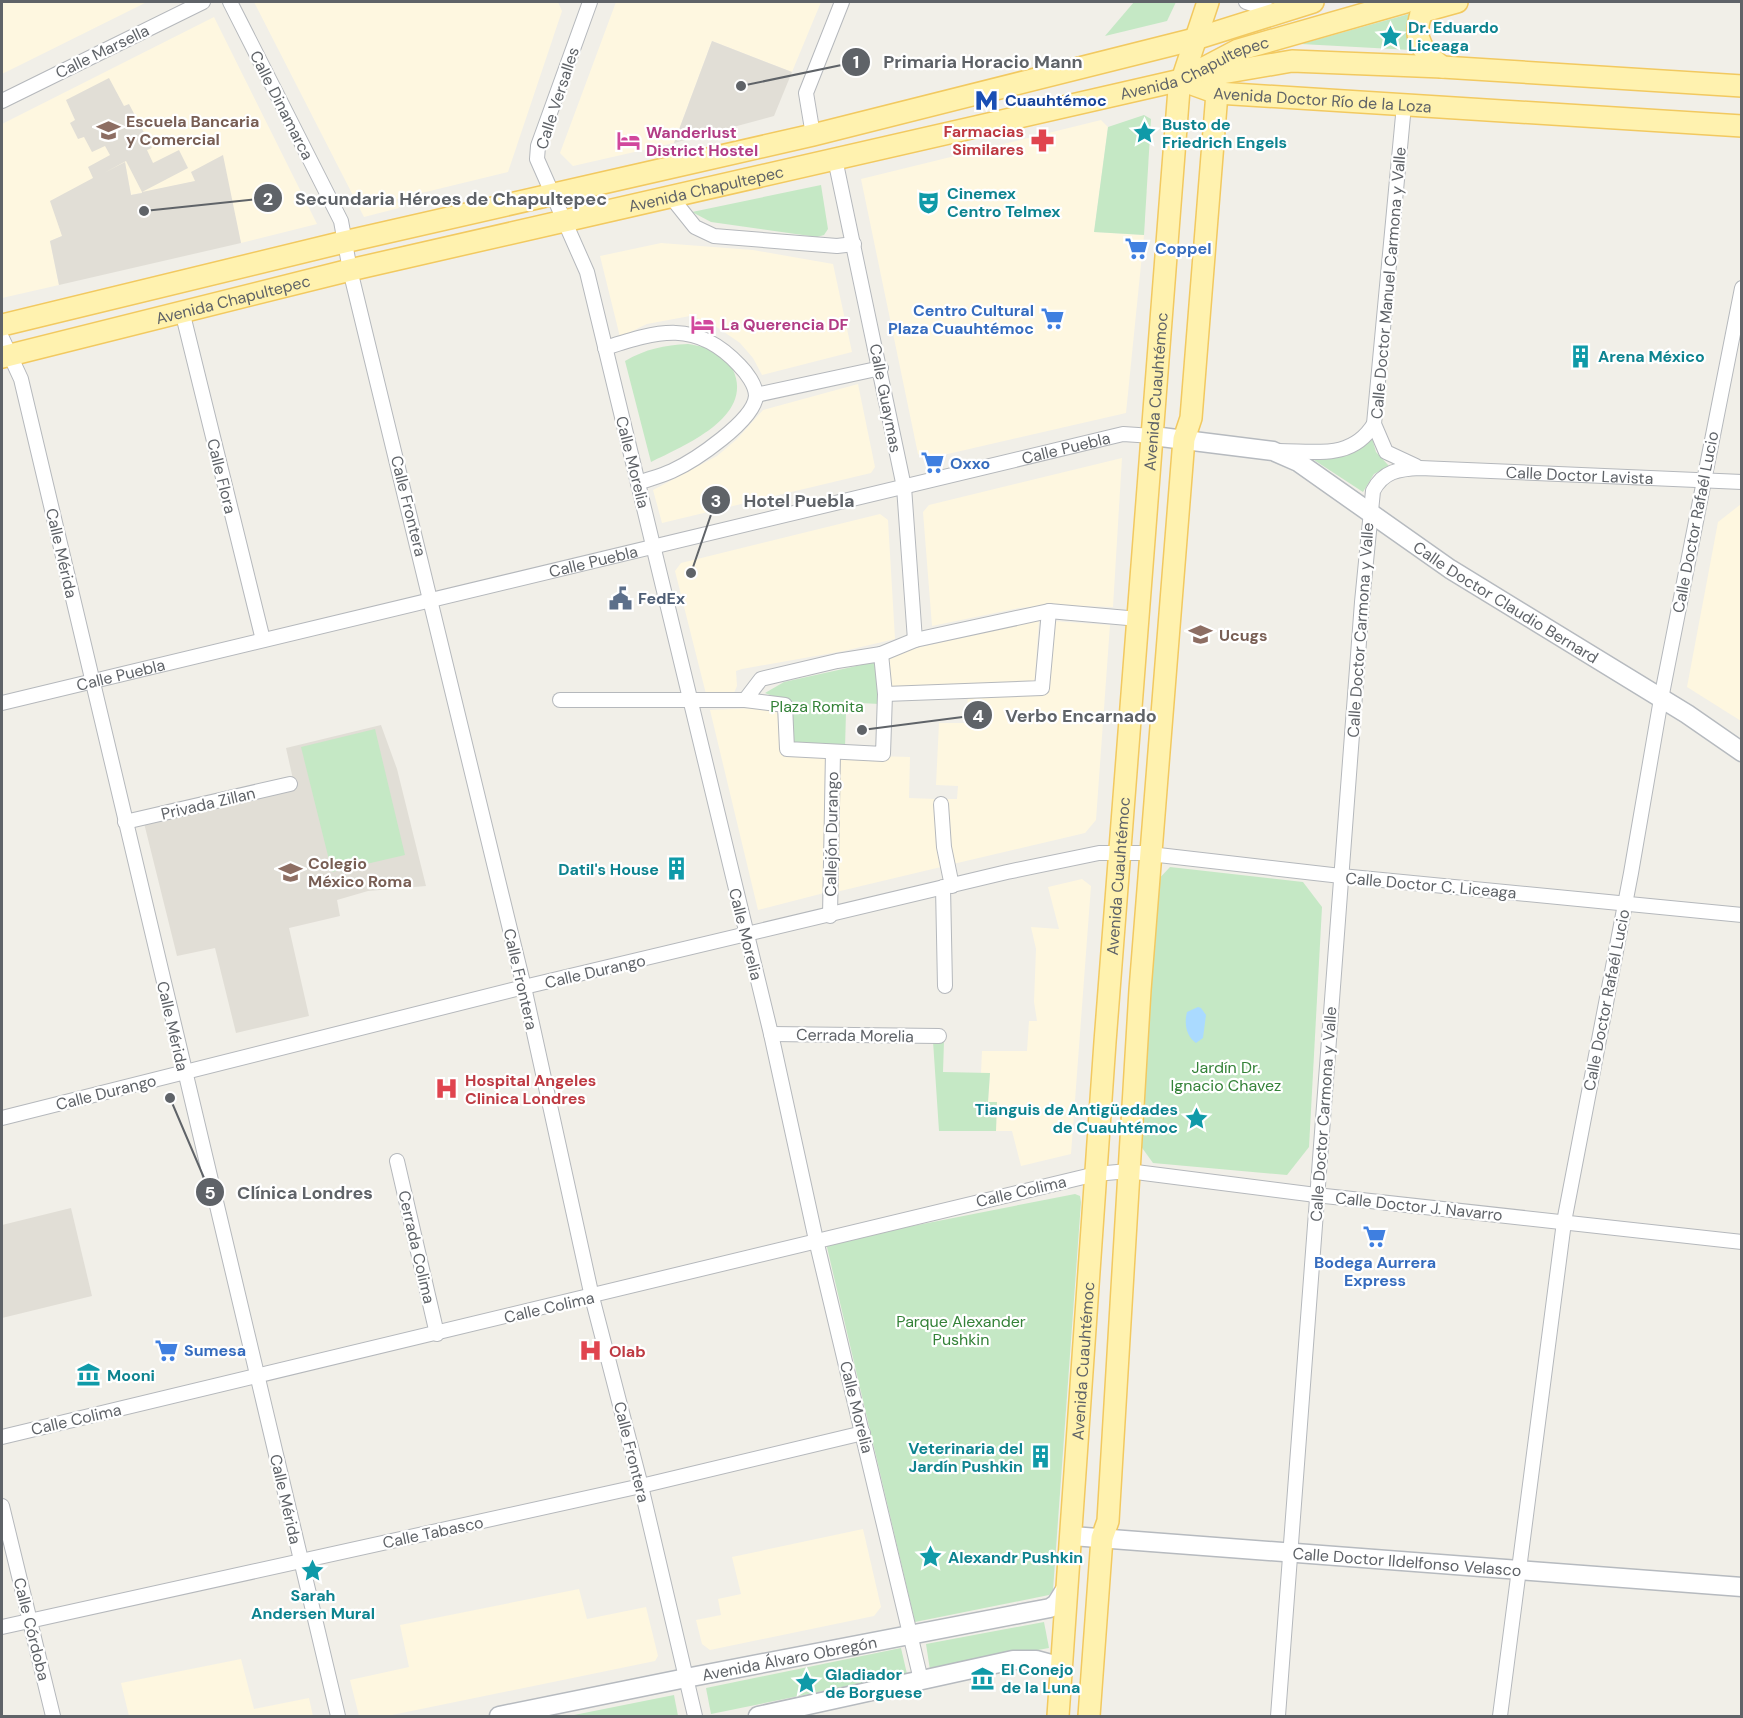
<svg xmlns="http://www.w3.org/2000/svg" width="1743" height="1718" font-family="'DM Sans',sans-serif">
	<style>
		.commercial { fill: #fef7e0 }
		.education { fill: #e1ded6; fill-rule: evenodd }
		.green { fill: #c5e8c5 }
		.water { fill: #aadaff }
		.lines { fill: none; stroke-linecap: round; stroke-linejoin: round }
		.street-casing { stroke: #b5b8bc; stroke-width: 16 }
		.secondary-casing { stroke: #b6babf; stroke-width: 21 }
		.primary-casing { stroke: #f2c960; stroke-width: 24 }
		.street { stroke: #fff; stroke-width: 14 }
		.secondary { stroke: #fff; stroke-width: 18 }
		.primary { stroke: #fff2af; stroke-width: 21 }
		.labels { text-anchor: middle; stroke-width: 4.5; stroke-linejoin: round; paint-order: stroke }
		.culture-label { font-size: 16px; font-weight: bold; fill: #0d838f; stroke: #fff; text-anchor: start }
		.street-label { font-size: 16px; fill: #5f6368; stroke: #fff }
		.transit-label { font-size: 16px; font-weight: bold; fill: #164399; stroke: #fff; text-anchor: start }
		.education-label { font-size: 16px; font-weight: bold; fill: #785e54; stroke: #fff; text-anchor: start }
		.health-label { font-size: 16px; font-weight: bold; fill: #be3a42; stroke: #fff; text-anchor: start }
		.hotel-label { font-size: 16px; font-weight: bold; fill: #b23c85; stroke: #fff; text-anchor: start }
		.shop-label { font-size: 16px; font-weight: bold; fill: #366cbe; stroke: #fff; text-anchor: start }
		.service-label { font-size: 16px; font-weight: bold; fill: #4e5e75; stroke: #fff; text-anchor: start }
		.park-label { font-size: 16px; fill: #348238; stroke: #fff }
		.leader { fill: none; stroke: #5f6368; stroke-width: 2 }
		.callout-dot { fill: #5f6368; stroke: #fff; stroke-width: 2 }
		.mark-label { font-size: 18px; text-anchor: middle; font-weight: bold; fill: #fff }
		.callout-label { font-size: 18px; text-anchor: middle; font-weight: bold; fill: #5f6368; stroke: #fff; stroke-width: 4.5; stroke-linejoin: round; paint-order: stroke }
	</style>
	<rect width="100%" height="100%" fill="#f1efe8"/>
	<g class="commercial">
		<path d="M2,2H147L2,74Z"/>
		<path d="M254,2H558L562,11L508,172L397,199L399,208L364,217Z"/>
		<path d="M616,2H821L792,72L712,41L674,143L573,166L560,153Z"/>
		<path d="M214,17L317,224L241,243L222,156L192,172L196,181L131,195L125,163L62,236L50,241L59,285L2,298V124Z"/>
		<path d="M1101,120L1108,127L1094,232L1144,235L1126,413L926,459L918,454L861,179Z"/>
		<path d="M661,243L753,250L833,264L852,352L762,375L753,358L740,343L711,323L690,316L647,324L620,337L600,256Z"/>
		<path d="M858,384L875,467L871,473L662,523L653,490L717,456L737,439L763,410Z"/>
		<path d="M1122,458L1113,607L1051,605L1019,608L932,626L923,512L929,505Z"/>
		<path d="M1741,504V721L1687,687L1718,522Z"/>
		<path d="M880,514L888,520L895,639L844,651L742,669L736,671L737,686L734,693L706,694L675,571L681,563Z"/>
		<path d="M1039,620L1035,679L1029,684L887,689L886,655Z"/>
		<path d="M1053,621L1110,625L1096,820L1085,833L953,864L947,799H957L958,786L936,785L939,723H966L968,696L1047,691Z"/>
		<path d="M782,707L825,753L824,893L758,910L710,710Z"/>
		<path d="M839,755L910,757L909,798L936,799L941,867L836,892Z"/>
		<path d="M1082,879L1091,886L1071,1154L1021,1166L1012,1131H996L997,1103L988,1102L990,1073H981L982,1051H1027L1029,1021H1037L1034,1002L1036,949L1031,927L1059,929L1048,887Z"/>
		<path d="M863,1529L881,1607L874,1616L710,1650L702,1644L696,1620L721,1615L718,1599L741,1594L732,1557Z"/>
		<path d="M579,1589L587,1619L646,1607L658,1656L655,1661L387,1716H359L350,1680L409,1667L400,1625Z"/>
		<path d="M241,1659L254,1709L309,1698L313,1716H129L121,1683Z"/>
	</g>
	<g class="education">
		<path d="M712,41L792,72L774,116L674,143Z"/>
		<path d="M109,78L124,106L129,104L152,148L147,150L153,163L179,150L188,168L142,192L195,181L191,172L223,155L241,243L59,285L50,241L62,236L50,201L93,178L88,167L110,155L105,146L92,152L84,137L78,139L70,123L75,120L66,100ZM126,161L142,192V193L131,195L125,162L104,173Z"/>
		<path d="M381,725L397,769L426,886L368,891L337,900L340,916L289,928L309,1016L236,1033L215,948L177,956L144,823L295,788L286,748Z"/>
		<path d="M71,1208L92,1296L2,1318V1225Z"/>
	</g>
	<g class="green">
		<path d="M1134,2H1176L1167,21L1105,36Z"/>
		<path d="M1409,14L1411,50L1301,44Z"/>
		<path d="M1144,115L1151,119L1144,235L1094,232L1108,127Z"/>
		<path d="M821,185L828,229L824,235L817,237L711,222L692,212Z"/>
		<path d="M688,344C707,347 725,351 733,370C755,417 683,446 651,462L625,361C646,349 664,345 688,344Z"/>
		<path d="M1372,438L1376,452L1389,466L1374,474L1363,492L1314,460C1342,456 1351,458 1372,438Z"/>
		<path d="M879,661L880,704L859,703L858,712H846L845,748H791L788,702L765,693L784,682Z"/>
		<path d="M375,729L405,855L332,872L301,747Z"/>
		<path d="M1170,867L1303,882L1322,907L1309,1147L1287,1175L1153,1163L1135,1138L1154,884Z"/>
		<path d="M933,1041H944L943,1072L990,1073L988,1102H997L996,1131H939Z"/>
		<path d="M1075,1194L1080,1196L1081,1202L1053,1590L1049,1595L915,1622L826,1243Z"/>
		<path d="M1044,1622L1049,1648L930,1670L926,1644Z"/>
		<path d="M901,1648L907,1674L711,1714L706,1688Z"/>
		<path d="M674,1695L678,1716H569Z"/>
	</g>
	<path class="water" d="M1198,1007L1201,1008L1206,1015L1203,1038L1196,1043C1186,1036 1184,1023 1187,1012Z"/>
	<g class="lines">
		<defs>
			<g id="street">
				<path d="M230,2L341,221L350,270L524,987L592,1297L641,1486L695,1716"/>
				<path d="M590,2L538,146L537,159L587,272L771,1034L816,1240L921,1680"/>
				<path d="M1246,2L1275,12"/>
				<path d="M2,101L203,2"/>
				<path d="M1404,105L1374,424L1386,452L1416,466"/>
				<path d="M813,135L806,93L842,2"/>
				<path d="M835,159L904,487L915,640"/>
				<path d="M671,197L695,227L714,236L837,246L854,244"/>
				<path d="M182,311L263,640"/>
				<path d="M2,338L21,379L338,1716"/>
				<path d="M605,348C658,331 696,319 739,365C746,372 756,385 756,396C754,421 694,461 672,471C661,476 649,479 638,483"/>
				<path d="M756,395L881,368"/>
				<path d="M1279,451C1316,451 1352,460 1374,424"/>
				<path d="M881,654L885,694L883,754L787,749L785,705L745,700L761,679L837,661Z"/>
				<path d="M881,654L915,640L1049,611L1139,619"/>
				<path d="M885,694L1042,688L1049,611"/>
				<path d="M560,700H745"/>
				<path id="s1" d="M2,703L1123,434L1153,436"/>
				<path d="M941,804L944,847L952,886"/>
				<path d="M125,822L290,784"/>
				<path d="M943,887L945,986"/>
				<path d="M830,916L833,752"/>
				<path d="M771,1034L939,1036"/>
				<path d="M2,1118L524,987L1007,872L1099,853H1141L1341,876L1742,915"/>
				<path d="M397,1161L437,1334"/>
				<path d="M2,1437L1096,1174L1128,1171L1316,1195L1742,1242"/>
				<path d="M2,1506L53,1716"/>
				<path d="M2,1627L641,1486L863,1433"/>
				<path id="s2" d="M1278,1716L1362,602L1373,491C1383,471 1399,469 1420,468L1742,482"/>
				<path d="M1500,1716L1564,1222L1631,873L1661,699L1742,288"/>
			</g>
			<g id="secondary">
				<path id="s3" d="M1153,436L1273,451L1298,462L1450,569L1687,714L1742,752"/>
				<path id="s4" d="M1072,1536L1742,1587"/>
				<path id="s5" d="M499,1716L686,1678L1050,1608L1056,1604L1068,1585"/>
				<path d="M758,1716L1013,1660H1036L1062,1667"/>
			</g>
			<g id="primary">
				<path d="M1426,2C1412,31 1415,47 1442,67"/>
				<path d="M1421,12L1457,2"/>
				<path d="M1199,77L1292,61L1442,67L1742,86"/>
				<path id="s6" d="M1181,80L1217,93L1742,126"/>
				<path d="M2,325L344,242L813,135L1195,39L1313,2"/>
				<path id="s7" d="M2,357L350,270L1181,80L1238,50L1406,2"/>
				<path id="s8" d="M1058,1716L1105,1042L1179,89L1208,2"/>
				<path d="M1089,1716L1102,1538L1108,1521L1140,990L1184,439L1191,418L1217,93"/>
			</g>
		</defs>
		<use href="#street" class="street-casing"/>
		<use href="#secondary" class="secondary-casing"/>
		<use href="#primary" class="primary-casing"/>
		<use href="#street" class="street"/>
		<use href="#secondary" class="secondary"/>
		<use href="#primary" class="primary"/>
	</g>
	<defs>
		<symbol id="sight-bare" viewBox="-9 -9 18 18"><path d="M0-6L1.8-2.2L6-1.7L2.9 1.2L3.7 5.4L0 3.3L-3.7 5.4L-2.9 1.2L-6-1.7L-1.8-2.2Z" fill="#0f9aa8" stroke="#fff" stroke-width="2.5" paint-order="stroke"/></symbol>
		<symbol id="metro-bare" viewBox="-9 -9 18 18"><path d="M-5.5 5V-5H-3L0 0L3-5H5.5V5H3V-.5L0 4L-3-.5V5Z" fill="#1a4fb4" stroke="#fff" stroke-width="2.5" paint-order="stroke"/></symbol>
		<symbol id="university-bare" viewBox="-9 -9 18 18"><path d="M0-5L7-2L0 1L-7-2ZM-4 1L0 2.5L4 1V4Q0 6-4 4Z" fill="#8d6e63" stroke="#fff" stroke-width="2.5" paint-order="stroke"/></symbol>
		<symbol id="pharmacy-bare" viewBox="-9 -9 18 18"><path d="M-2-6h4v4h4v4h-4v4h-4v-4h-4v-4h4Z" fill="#e0444e" stroke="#fff" stroke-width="2.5" paint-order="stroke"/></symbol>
		<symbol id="hotel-bare" viewBox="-9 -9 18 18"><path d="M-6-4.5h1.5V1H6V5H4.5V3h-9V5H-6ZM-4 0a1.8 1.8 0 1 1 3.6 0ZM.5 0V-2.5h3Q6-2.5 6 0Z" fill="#d1479c" stroke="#fff" stroke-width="2.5" paint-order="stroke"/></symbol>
		<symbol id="theatre-bare" viewBox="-9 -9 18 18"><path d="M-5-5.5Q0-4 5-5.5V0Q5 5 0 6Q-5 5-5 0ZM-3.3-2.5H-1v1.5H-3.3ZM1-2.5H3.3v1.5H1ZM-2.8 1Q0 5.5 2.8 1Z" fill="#0f9aa8" stroke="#fff" stroke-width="2.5" paint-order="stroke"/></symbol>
		<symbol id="supermarket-bare" viewBox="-9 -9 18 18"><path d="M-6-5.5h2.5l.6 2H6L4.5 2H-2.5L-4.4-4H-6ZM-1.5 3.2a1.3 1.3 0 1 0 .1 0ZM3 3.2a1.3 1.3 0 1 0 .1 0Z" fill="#3f7fe0" stroke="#fff" stroke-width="2.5" paint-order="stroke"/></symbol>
		<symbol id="building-bare" viewBox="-9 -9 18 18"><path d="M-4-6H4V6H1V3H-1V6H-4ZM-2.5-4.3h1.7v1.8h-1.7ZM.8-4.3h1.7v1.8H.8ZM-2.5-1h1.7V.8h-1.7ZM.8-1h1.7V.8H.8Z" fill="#0f9aa8" stroke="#fff" stroke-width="2.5" paint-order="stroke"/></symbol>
		<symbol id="civic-bare" viewBox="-9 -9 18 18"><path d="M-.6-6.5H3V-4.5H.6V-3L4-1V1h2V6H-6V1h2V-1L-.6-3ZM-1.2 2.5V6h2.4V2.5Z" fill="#5c6f8a" stroke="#fff" stroke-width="2.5" paint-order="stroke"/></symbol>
		<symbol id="school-bare" viewBox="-9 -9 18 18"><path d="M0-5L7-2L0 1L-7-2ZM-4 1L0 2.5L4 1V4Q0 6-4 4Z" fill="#8d6e63" stroke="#fff" stroke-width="2.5" paint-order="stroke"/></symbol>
		<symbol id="hospital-bare" viewBox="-9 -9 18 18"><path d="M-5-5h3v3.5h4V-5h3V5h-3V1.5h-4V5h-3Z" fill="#e0444e" stroke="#fff" stroke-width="2.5" paint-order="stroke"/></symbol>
		<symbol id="museum-bare" viewBox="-9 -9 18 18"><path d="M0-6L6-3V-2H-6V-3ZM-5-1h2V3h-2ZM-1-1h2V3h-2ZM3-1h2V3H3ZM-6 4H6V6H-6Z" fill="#0f9aa8" stroke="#fff" stroke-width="2.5" paint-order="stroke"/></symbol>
	</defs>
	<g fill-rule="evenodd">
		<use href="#sight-bare" x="1374" y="20" width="33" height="33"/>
		<use href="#metro-bare" x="970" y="84" width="33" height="33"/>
		<use href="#university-bare" x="92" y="114" width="33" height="33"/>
		<use href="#sight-bare" x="1128" y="116" width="33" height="33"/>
		<use href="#pharmacy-bare" x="1026" y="124" width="33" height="33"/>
		<use href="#hotel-bare" x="612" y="124" width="33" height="33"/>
		<use href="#theatre-bare" x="912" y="186" width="33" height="33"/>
		<use href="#supermarket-bare" x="1120" y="232" width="33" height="33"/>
		<use href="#supermarket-bare" x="1036" y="302" width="33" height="33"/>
		<use href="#hotel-bare" x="686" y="308" width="33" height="33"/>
		<use href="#building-bare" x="1564" y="340" width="33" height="33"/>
		<use href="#supermarket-bare" x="916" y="446" width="33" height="33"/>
		<use href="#civic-bare" x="604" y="582" width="33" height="33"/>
		<use href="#university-bare" x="1184" y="618" width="33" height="33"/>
		<use href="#building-bare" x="660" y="852" width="33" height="33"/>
		<use href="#school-bare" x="274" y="856" width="33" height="33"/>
		<use href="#hospital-bare" x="430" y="1072" width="33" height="33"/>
		<use href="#sight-bare" x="1180" y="1102" width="33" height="33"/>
		<use href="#supermarket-bare" x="1358" y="1220" width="33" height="33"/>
		<use href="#supermarket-bare" x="150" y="1334" width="33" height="33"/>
		<use href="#hospital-bare" x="574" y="1334" width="33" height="33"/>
		<use href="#museum-bare" x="72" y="1358" width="33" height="33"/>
		<use href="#building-bare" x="1024" y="1440" width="33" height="33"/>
		<use href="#sight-bare" x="914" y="1540" width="33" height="33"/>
		<use href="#sight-bare" x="296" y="1554" width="33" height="33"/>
		<use href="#museum-bare" x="966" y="1662" width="33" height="33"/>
		<use href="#sight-bare" x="790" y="1666" width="33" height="33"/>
	</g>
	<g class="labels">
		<g class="culture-label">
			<text x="1408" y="33">Dr. Eduardo<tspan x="1408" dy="18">Liceaga</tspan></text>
			<text x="1162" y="130">Busto de<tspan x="1162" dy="18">Friedrich Engels</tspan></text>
			<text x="947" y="199">Cinemex<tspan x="947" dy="18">Centro Telmex</tspan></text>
			<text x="1598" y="362">Arena México</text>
			<text x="659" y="875" text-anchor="end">Datil's House</text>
			<text x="1178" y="1115" text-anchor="end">Tianguis de Antigüedades<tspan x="1178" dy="18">de Cuauhtémoc</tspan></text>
			<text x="107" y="1381">Mooni</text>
			<text x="1023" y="1454" text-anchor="end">Veterinaria del<tspan x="1023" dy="18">Jardín Pushkin</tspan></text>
			<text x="948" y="1563">Alexandr Pushkin</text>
			<text x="313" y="1601" text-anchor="middle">Sarah<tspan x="313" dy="18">Andersen Mural</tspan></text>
			<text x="1001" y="1675">El Conejo<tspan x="1001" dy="18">de la Luna</tspan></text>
			<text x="825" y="1680">Gladiador<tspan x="825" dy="18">de Borguese</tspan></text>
		</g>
		<g class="street-label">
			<text transform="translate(102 51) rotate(-26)" y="6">Calle Marsella</text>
			<text dy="6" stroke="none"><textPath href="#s7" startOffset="1228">Avenida Chapultepec</textPath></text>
			<text transform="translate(557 98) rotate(-72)" y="6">Calle Versalles</text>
			<text dy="6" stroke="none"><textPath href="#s6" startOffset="144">Avenida Doctor Río de la Loza</textPath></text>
			<text transform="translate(282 105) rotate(63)" y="6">Calle Dinamarca</text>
			<text dy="6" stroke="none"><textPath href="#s7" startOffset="724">Avenida Chapultepec</textPath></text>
			<text transform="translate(1388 283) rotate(-85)" y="6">Calle Doctor Manuel Carmona y Valle</text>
			<text dy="6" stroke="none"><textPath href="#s7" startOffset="238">Avenida Chapultepec</textPath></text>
			<text dy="6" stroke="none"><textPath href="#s8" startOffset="1328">Avenida Cuauhtémoc</textPath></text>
			<text transform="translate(886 398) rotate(79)" y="6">Calle Guaymas</text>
			<text dy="6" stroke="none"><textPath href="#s1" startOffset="1094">Calle Puebla</textPath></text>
			<text transform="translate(633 462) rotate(76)" y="6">Calle Morelia</text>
			<text dy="6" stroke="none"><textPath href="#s2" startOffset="1444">Calle Doctor Lavista</textPath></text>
			<text transform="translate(222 476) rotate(76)" y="6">Calle Flora</text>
			<text transform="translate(409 506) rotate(76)" y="6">Calle Frontera</text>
			<text transform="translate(1695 522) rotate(-79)" y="6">Calle Doctor Rafaél Lucio</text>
			<text transform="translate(62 553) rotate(77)" y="6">Calle Mérida</text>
			<text dy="6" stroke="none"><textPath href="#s1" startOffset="608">Calle Puebla</textPath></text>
			<text dy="6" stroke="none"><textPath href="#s3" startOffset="399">Calle Doctor Claudio Bernard</textPath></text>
			<text transform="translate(1360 630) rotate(-86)" y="6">Calle Doctor Carmona y Valle</text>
			<text dy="6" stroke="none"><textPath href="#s1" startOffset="122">Calle Puebla</textPath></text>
			<text transform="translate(208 803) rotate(-13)" y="6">Privada Zillan</text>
			<text transform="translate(831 834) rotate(-89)" y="6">Callejón Durango</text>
			<text dy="6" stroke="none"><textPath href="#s8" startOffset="842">Avenida Cuauhtémoc</textPath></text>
			<text transform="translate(1431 885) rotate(5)" y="6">Calle Doctor C. Liceaga</text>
			<text transform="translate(746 934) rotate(76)" y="6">Calle Morelia</text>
			<text transform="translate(595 971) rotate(-13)" y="6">Calle Durango</text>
			<text transform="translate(521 979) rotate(77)" y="6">Calle Frontera</text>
			<text transform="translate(1606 1000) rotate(-79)" y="6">Calle Doctor Rafaél Lucio</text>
			<text transform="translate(173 1026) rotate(77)" y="6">Calle Mérida</text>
			<text transform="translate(855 1035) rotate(1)" y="6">Cerrada Morelia</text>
			<text transform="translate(106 1092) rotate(-14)" y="6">Calle Durango</text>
			<text transform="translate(1323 1114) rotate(-86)" y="6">Calle Doctor Carmona y Valle</text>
			<text transform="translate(1021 1191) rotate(-13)" y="6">Calle Colima</text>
			<text transform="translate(1419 1206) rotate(6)" y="6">Calle Doctor J. Navarro</text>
			<text transform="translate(417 1247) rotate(77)" y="6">Cerrada Colima</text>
			<text transform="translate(549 1307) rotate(-13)" y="6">Calle Colima</text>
			<text dy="6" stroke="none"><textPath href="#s8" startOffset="356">Avenida Cuauhtémoc</textPath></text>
			<text transform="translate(857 1407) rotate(76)" y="6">Calle Morelia</text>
			<text transform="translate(76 1419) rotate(-13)" y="6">Calle Colima</text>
			<text transform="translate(632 1452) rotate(76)" y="6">Calle Frontera</text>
			<text transform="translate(286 1499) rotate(77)" y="6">Calle Mérida</text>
			<text transform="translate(433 1532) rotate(-12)" y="6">Calle Tabasco</text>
			<text dy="6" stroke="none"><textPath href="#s4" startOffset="336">Calle Doctor Ildelfonso Velasco</textPath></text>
			<text transform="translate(32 1629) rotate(76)" y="6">Calle Córdoba</text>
			<text dy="6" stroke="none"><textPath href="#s5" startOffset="296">Avenida Álvaro Obregón</textPath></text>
		</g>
		<g class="transit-label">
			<text x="1005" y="106">Cuauhtémoc</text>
		</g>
		<g class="education-label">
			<text x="126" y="127">Escuela Bancaria<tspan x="126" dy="18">y Comercial</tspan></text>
			<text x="1219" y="641">Ucugs</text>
			<text x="308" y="869">Colegio<tspan x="308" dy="18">México Roma</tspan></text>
		</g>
		<g class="health-label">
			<text x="1024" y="137" text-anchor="end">Farmacias<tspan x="1024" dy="18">Similares</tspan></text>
			<text x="465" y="1086">Hospital Angeles<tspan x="465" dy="18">Clinica Londres</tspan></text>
			<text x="609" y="1357">Olab</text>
		</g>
		<g class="hotel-label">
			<text x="646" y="138">Wanderlust<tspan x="646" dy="18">District Hostel</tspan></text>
			<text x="721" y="330">La Querencia DF</text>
		</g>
		<g class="shop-label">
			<text x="1155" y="254">Coppel</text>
			<text x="1034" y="316" text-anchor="end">Centro Cultural<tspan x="1034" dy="18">Plaza Cuauhtémoc</tspan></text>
			<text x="950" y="469">Oxxo</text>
			<text x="1375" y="1268" text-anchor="middle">Bodega Aurrera<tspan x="1375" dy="18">Express</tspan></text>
			<text x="184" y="1356">Sumesa</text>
		</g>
		<g class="service-label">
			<text x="638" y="604">FedEx</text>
		</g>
		<g class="park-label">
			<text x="817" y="712">Plaza Romita</text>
			<text x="1226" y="1073">Jardín Dr.<tspan x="1226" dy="18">Ignacio Chavez</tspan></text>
			<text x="961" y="1327">Parque Alexander<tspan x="961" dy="18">Pushkin</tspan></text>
		</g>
	</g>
	<path class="leader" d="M741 86L856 62M144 211L268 198M691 573L716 500M862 730L978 715M170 1098L210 1192"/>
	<g class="callout-dot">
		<circle cx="741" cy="86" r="6"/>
		<circle cx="144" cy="211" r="6"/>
		<circle cx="691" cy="573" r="6"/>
		<circle cx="862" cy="730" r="6"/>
		<circle cx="170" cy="1098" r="6"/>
		<circle cx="856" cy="62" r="15"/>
		<circle cx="268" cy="198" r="15"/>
		<circle cx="716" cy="500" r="15"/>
		<circle cx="978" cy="715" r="15"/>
		<circle cx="210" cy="1192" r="15"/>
	</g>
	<g class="mark-label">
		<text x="856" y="68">1</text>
		<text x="268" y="205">2</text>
		<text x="716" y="507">3</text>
		<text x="978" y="722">4</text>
		<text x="210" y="1199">5</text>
	</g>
	<g class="callout-label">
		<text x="983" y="68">Primaria Horacio Mann</text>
		<text x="451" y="205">Secundaria Héroes de Chapultepec</text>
		<text x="799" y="507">Hotel Puebla</text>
		<text x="1081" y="722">Verbo Encarnado</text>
		<text x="305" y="1199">Clínica Londres</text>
	</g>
	<rect width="1743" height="1718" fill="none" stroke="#5f6368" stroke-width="6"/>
</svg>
